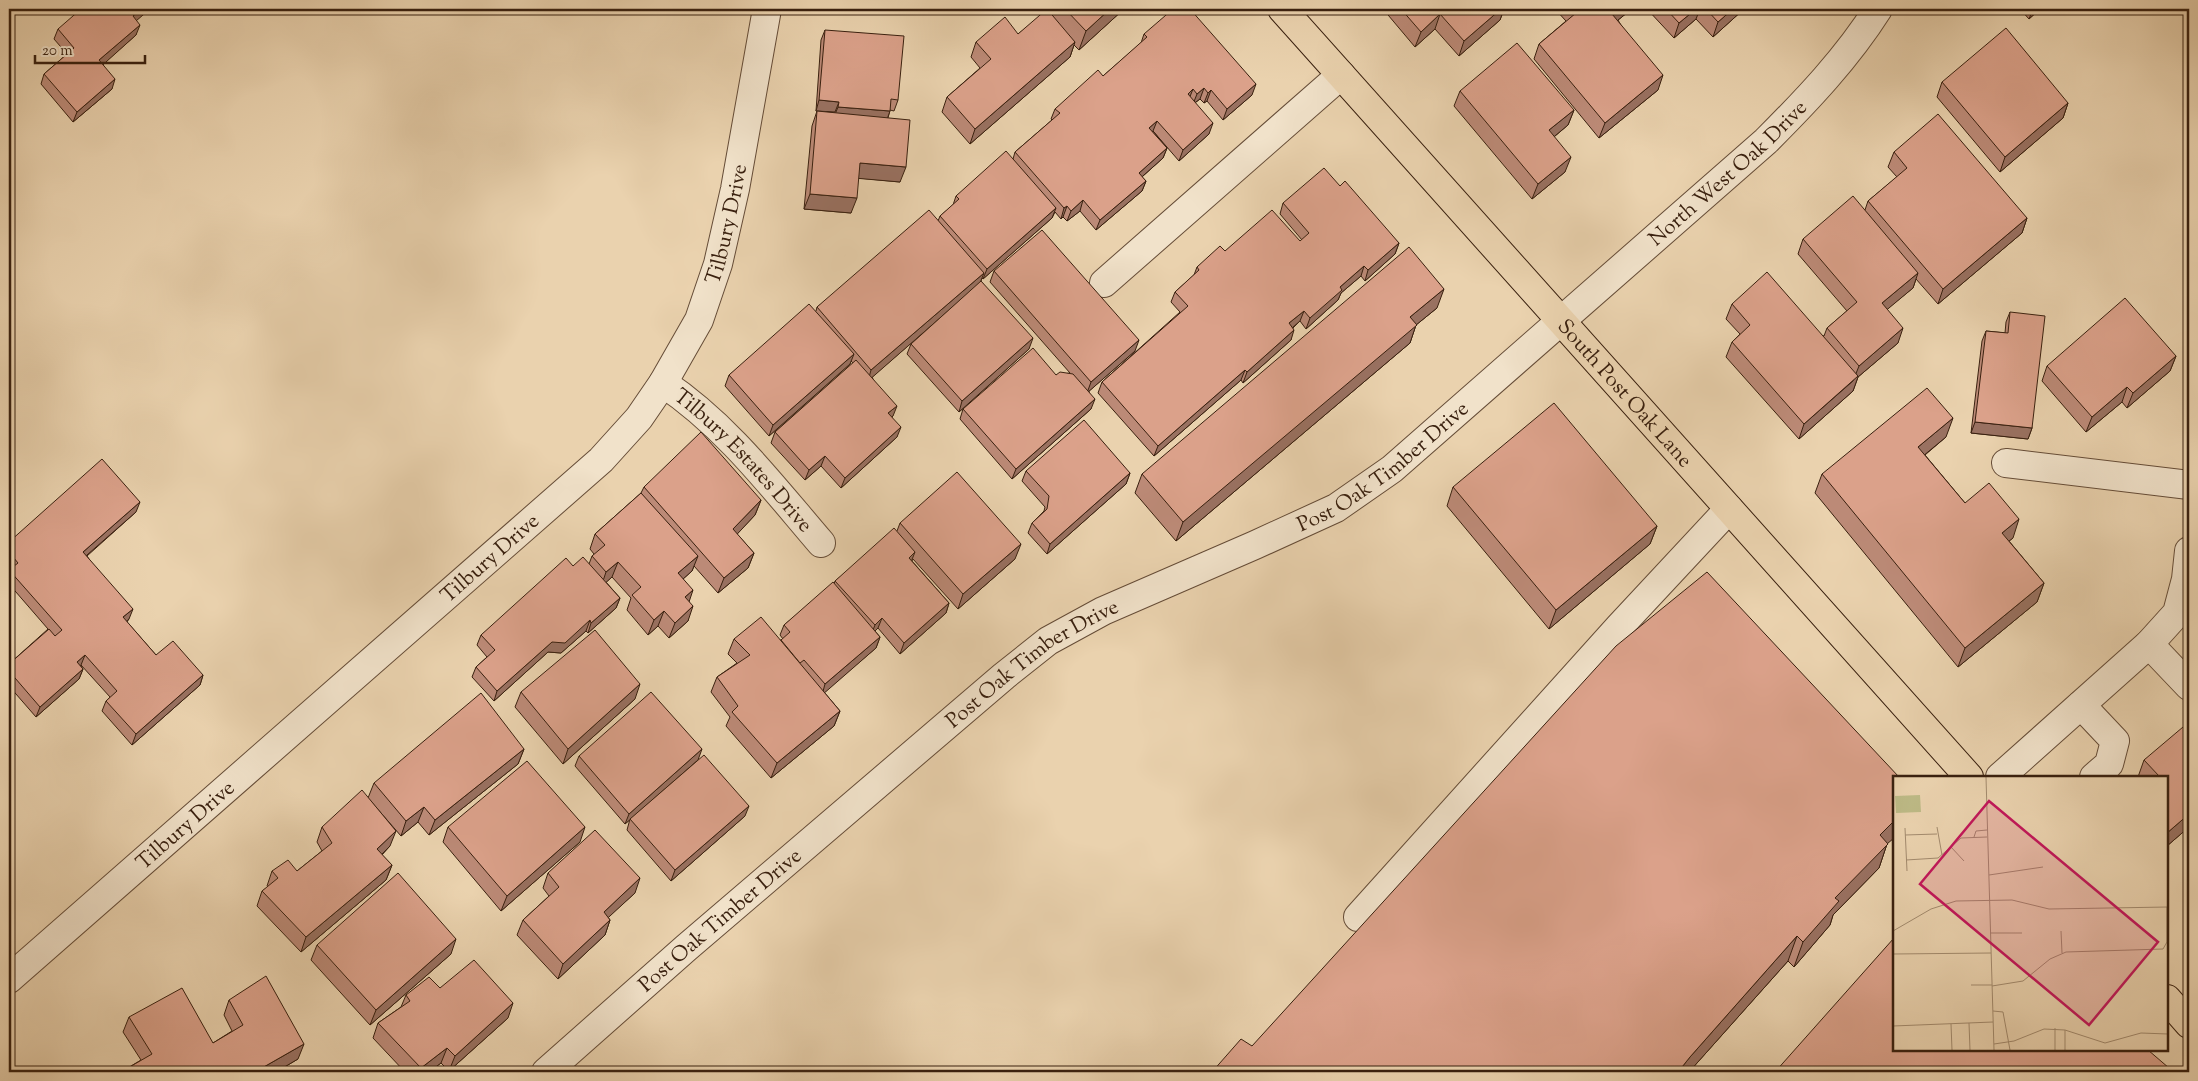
<svg xmlns="http://www.w3.org/2000/svg" width="2198" height="1081" font-family="'Sorts Mill Goudy',serif">
	<style>
		.lines { fill: none; stroke-linecap: round; stroke-linejoin: round }
		.minor-casing { stroke: #654c37; stroke-width: 30 }
		.major-casing { stroke: #39200f; stroke-width: 30 }
		.minor { stroke: #f1e2ca; stroke-width: 28 }
		.major { stroke: #ead2ae; stroke-width: 28 }
		.wall { fill: #bc8a77; stroke: #39200f }
		.shaded-wall { fill: #997161; stroke: #39200f }
		.building { fill: #dba18a; stroke: #39200f }
		.labels { text-anchor: middle; stroke-width: 4; stroke-linejoin: round; paint-order: stroke }
		.street-label { font-size: 21px; fill: #39200f; stroke: #f1e2ca }
		.inset-road { fill: none; stroke: #a38b6e; stroke-width: 1 }
		.view { fill: #c2185b; fill-opacity: 0.15; stroke: #c2185b; stroke-width: 2.5 }
		.inset-edge { fill: none; stroke: #39200f; stroke-width: 2.5 }
	</style>
	<rect width="100%" height="100%" fill="#ead2ae"/>
	<filter id="stains"><feTurbulence type="fractalNoise" baseFrequency=".004" numOctaves="4"/><feColorMatrix values="0 0 0 0 .2 0 0 0 0 .09 0 0 0 0 .02 0 0 0 .5 -.17"/></filter>
	<radialGradient id="worn" r=".72"><stop offset=".6" stop-color="#630" stop-opacity="0"/><stop offset="1" stop-color="#630" stop-opacity=".3"/></radialGradient>
	<g class="lines">
		<defs>
			<g id="minor">
				<path d="M1104,283L1341,75"/>
				<path id="s1" d="M663,383C726,425 772,486 821,543"/>
				<path d="M2006,463L2189,485"/>
				<path d="M2149,644L2189,686"/>
				<path d="M2081,705L2115,741L2109,764L2094,777"/>
				<path d="M2000,777L2149,644L2177,613L2186,579L2189,551"/>
				<path d="M1358,917L1619,627L1729,509"/>
				<path id="s2" d="M9,979L601,460L639,418L663,383L699,320L718,264L735,189L767,9"/>
				<path id="s3" d="M546,1072L686,948L1004,676L1048,641L1103,611L1255,545L1336,508L1392,469L1766,141C1807,100 1847,58 1878,9"/>
			</g>
			<g id="major">
				<path id="s4" d="M1282,9L1969,777"/>
				<path d="M2167,999L2189,1024"/>
			</g>
		</defs>
		<use href="#minor" class="minor-casing"/>
		<use href="#major" class="major-casing"/>
		<use href="#minor" class="minor"/>
		<use href="#major" class="major"/>
	</g>
	<g class="wall">
		<path d="M1049,9H1124L1079,50L1074,45L1070,57L970,144L942,112L947,97L980,68L971,57L976,42L1018,34L1048,11Z"/>
		<path d="M1383,9H1504L1500,20L1459,56L1435,29L1415,47Z"/>
		<path d="M1555,9H1629L1628,12L1618,20L1658,90L1599,138L1534,59L1539,44L1566,21Z"/>
		<path d="M1647,9H1744L1713,37L1696,19L1674,38Z"/>
		<path d="M2020,9H2040L2029,19Z"/>
		<path d="M136,21V35L103,64L112,89L73,122L41,84L44,74L67,54L54,39L58,29Z"/>
		<path d="M825,30L898,100L894,111L890,110L888,118L900,182L858,178L851,213L804,209L812,126L817,111L835,113L816,111L821,40Z"/>
		<path d="M1144,34L1252,95L1223,120L1207,101L1204,103L1200,99L1195,103L1209,134L1179,161L1153,131L1167,148L1163,158L1142,177L1146,181L1142,191L1096,230L1080,211L1067,221L1063,217L1061,219L1055,212L1052,218L983,279L982,278L981,281L1029,349L959,412L907,354L911,344L924,332L872,377L893,416L892,417L897,437L841,488L821,466L805,480L771,443L775,432L853,363L851,361L850,364L769,436L725,386L729,375L816,311L817,307L938,221L940,216L953,205L956,196L1013,159L1015,152L1052,120L1051,119L1055,109L1103,76L1141,43Z"/>
		<path d="M1942,82L2068,103L2063,118L2000,172L1937,97Z"/>
		<path d="M1460,91L1574,110L1568,125L1554,137L1565,172L1532,199L1454,106Z"/>
		<path d="M1894,152L2027,218L2022,233L1938,304L1916,279L1913,288L1887,309L1898,343L1858,377L1853,391L1799,439L1726,357L1732,342L1740,334L1726,319L1732,304L1824,336L1827,328L1847,311L1798,254L1803,239L1865,210L1868,201L1897,177L1888,167Z"/>
		<path d="M1340,186L1399,243L1395,254L1365,281L1361,276L1341,293L1338,300L1306,329L1300,321L1293,328L1291,340L1243,383L1241,380L1154,456L1098,393L1102,382L1180,312L1171,302L1175,292L1194,275L1197,267L1225,251L1300,241L1302,240L1280,214L1283,203Z"/>
		<path d="M994,271L1135,351L1089,391L1091,409L1012,479L960,419L963,409L1056,375L1070,373L990,282Z"/>
		<path d="M1437,308L1416,325L1410,343L1176,541L1135,493L1142,474Z"/>
		<path d="M2010,312L2032,428L2028,439L1971,433L1982,341L1986,331L2005,333L2006,322Z"/>
		<path d="M2176,356L2170,371L2127,408L2122,402L2086,432L2042,381L2047,366Z"/>
		<path d="M1946,437L1925,455L1965,503L2013,538L2009,541L2044,583L2037,602L1958,667L1815,493L1822,474Z"/>
		<path d="M1026,471L1130,473L1126,484L1047,554L1028,533L1032,523L1044,511L1045,507L1022,481Z"/>
		<path d="M644,487L761,500L755,515L737,534L754,553L748,568L718,593L694,566L692,571L683,579L689,601L688,621L669,638L658,626L648,635L627,610L631,598L612,577L606,582L620,598L616,608L588,633L586,631L561,653L548,652L494,701L472,677L476,667L487,657L477,645L481,635L573,566L589,564L592,556L594,554L590,549L595,534L641,493Z"/>
		<path d="M1453,487L1657,526L1650,544L1549,629L1447,506Z"/>
		<path d="M136,512L87,556L129,619L127,622L156,655L203,675L200,685L132,745L102,711L106,701L110,697L81,665V666L83,669L79,679L36,717L9,686V664L48,629L9,584V571L11,569L9,567V542Z"/>
		<path d="M900,523L1015,559L958,609L913,559L912,561L949,603L946,613L900,654L878,628L875,631L880,637L876,648L824,692L840,711L834,726L771,778L726,726L730,717L711,692L717,677L737,663L728,654L734,639L781,640L783,639L780,635L784,625L834,584L835,581L897,531Z"/>
		<path d="M521,692L635,699L563,764L515,707Z"/>
		<path d="M2189,734V827L2167,846V777H2138L2144,760Z"/>
		<path d="M524,749L518,764L429,835L418,822L401,836L368,798L374,783Z"/>
		<path d="M579,756L698,760L625,824L575,766Z"/>
		<path d="M745,816L671,881L627,830L630,819Z"/>
		<path d="M322,827L390,846L382,855L392,865L386,880L301,952L257,906L262,891L268,887L267,886L272,871H297L322,851L317,842Z"/>
		<path d="M448,827L580,842L501,911L443,842Z"/>
		<path d="M1887,844L1879,868L1833,915L1830,925L1794,967L1788,961L1689,1072H1212L1252,1046Z"/>
		<path d="M548,873L635,893L608,917L610,920L605,935L558,979L517,935L523,920L549,896L543,888Z"/>
		<path d="M2189,920V929L2187,926Z"/>
		<path d="M317,945L451,954L370,1025L311,960Z"/>
		<path d="M440,988L508,1018L449,1071L441,1063L429,1072H405L373,1038L378,1023L401,1007L406,995Z"/>
		<path d="M229,1000L298,1059L276,1072H121L141,1060L123,1032L129,1017L213,1043L232,1031L224,1015Z"/>
	</g>
	<g class="shaded-wall">
		<path d="M141,9H150L129,27L133,16Z"/>
		<path d="M1110,9H1124L1079,50L1086,31Z"/>
		<path d="M1501,9H1504L1500,20L1459,56L1464,41Z"/>
		<path d="M1619,9H1629L1628,12L1607,29L1612,14Z"/>
		<path d="M1696,9H1700L1696,19L1674,38L1679,23Z"/>
		<path d="M1733,9H1744L1713,37L1718,22Z"/>
		<path d="M2036,9H2040L2029,19L2031,14Z"/>
		<path d="M1440,14L1435,29L1415,47L1421,32Z"/>
		<path d="M140,25L136,35L96,71L99,60Z"/>
		<path d="M1075,42L1070,57L970,144L975,129Z"/>
		<path d="M1663,75L1658,90L1599,138L1605,123Z"/>
		<path d="M115,79L112,89L73,122L77,112Z"/>
		<path d="M1256,84L1252,95L1223,120L1227,109Z"/>
		<path d="M1204,88L1200,99L1193,104L1197,94Z"/>
		<path d="M1193,89L1189,99L1188,94Z"/>
		<path d="M1211,90L1207,101L1204,103L1208,93Z"/>
		<path d="M819,100L839,102L835,112L816,111Z"/>
		<path d="M2068,103L2063,118L2000,172L2005,157Z"/>
		<path d="M838,107L890,111L886,122L834,117Z"/>
		<path d="M1574,110L1568,125L1544,145L1549,130Z"/>
		<path d="M1157,121L1153,131L1145,138L1149,128Z"/>
		<path d="M1213,123L1209,134L1179,161L1183,150Z"/>
		<path d="M1167,148L1163,158L1135,183L1139,173Z"/>
		<path d="M1571,157L1565,172L1532,199L1538,184Z"/>
		<path d="M860,163L906,167L900,182L854,178Z"/>
		<path d="M1146,181L1142,191L1096,230L1100,220Z"/>
		<path d="M810,194L857,198L851,213L804,209Z"/>
		<path d="M1083,200L1080,211L1067,221L1071,211Z"/>
		<path d="M1067,206L1063,217L1061,219L1064,208Z"/>
		<path d="M1056,208L1052,218L983,279L987,269Z"/>
		<path d="M2027,218L2022,233L1938,304L1943,289Z"/>
		<path d="M1399,243L1395,254L1365,281L1368,270Z"/>
		<path d="M1364,266L1361,276L1341,293L1338,300L1306,329L1310,318L1340,287Z"/>
		<path d="M984,273L980,283L868,381L871,370Z"/>
		<path d="M1918,273L1913,288L1877,318L1882,303Z"/>
		<path d="M1444,289L1437,308L1416,325L1410,343L1176,541L1183,522L1410,317Z"/>
		<path d="M1304,311L1300,321L1285,334L1289,323Z"/>
		<path d="M1903,328L1898,343L1858,377L1853,391L1799,439L1804,424L1853,381L1859,366Z"/>
		<path d="M1294,330L1291,340L1243,383L1247,372Z"/>
		<path d="M1033,338L1029,349L959,412L962,401Z"/>
		<path d="M1139,340L1135,351L1087,393L1091,382Z"/>
		<path d="M854,354L850,364L769,436L773,425Z"/>
		<path d="M2176,356L2170,371L2127,408L2133,393Z"/>
		<path d="M1245,370L1241,380L1154,456L1158,446Z"/>
		<path d="M2127,387L2122,402L2086,432L2092,417Z"/>
		<path d="M1095,399L1091,409L1012,479L1016,469Z"/>
		<path d="M897,406L893,416L884,423L888,413Z"/>
		<path d="M1953,418L1946,437L1911,466L1918,447Z"/>
		<path d="M1975,422L2032,428L2028,439L1971,433Z"/>
		<path d="M901,427L897,437L841,488L845,478Z"/>
		<path d="M825,456L821,466L805,480L809,470Z"/>
		<path d="M1130,473L1126,484L1047,554L1050,544Z"/>
		<path d="M761,500L755,515L728,544L733,529Z"/>
		<path d="M140,502L136,512L79,562L83,552Z"/>
		<path d="M2019,519L2013,538L1995,552L2002,533Z"/>
		<path d="M1657,526L1650,544L1549,629L1556,610Z"/>
		<path d="M1021,544L1015,559L958,609L963,594Z"/>
		<path d="M915,552L911,562L909,558Z"/>
		<path d="M754,553L748,568L718,593L724,578Z"/>
		<path d="M698,556L692,571L673,588L678,573Z"/>
		<path d="M618,562L612,577L601,587L606,572Z"/>
		<path d="M2044,583L2037,602L1958,667L1965,648Z"/>
		<path d="M693,590L688,605L685,597Z"/>
		<path d="M620,598L616,608L588,633L591,623Z"/>
		<path d="M949,603L946,613L900,654L904,643Z"/>
		<path d="M693,606L688,621L669,638L675,623Z"/>
		<path d="M133,609L129,619L119,628L123,617Z"/>
		<path d="M664,611L658,626L648,635L654,620Z"/>
		<path d="M882,618L878,628L871,635L875,625Z"/>
		<path d="M590,620L586,631L561,653L548,652L494,701L497,691L552,642Z"/>
		<path d="M880,637L876,648L822,695L825,684Z"/>
		<path d="M85,655L81,665L74,673L77,662Z"/>
		<path d="M83,669L79,679L36,717L40,707Z"/>
		<path d="M203,675L200,685L132,745L136,734Z"/>
		<path d="M640,684L635,699L563,764L568,749Z"/>
		<path d="M840,711L834,726L771,778L777,763Z"/>
		<path d="M524,749L518,764L429,835L435,820Z"/>
		<path d="M702,749L698,760L625,824L629,814Z"/>
		<path d="M749,806L745,816L671,881L675,870Z"/>
		<path d="M424,807L418,822L401,836L406,821Z"/>
		<path d="M2189,814V827L2167,846V833Z"/>
		<path d="M1894,821V838L1887,844L1879,868L1833,915L1830,925L1794,967L1803,942L1880,835Z"/>
		<path d="M585,827L580,842L501,911L507,896Z"/>
		<path d="M396,831L390,846L372,864L377,849Z"/>
		<path d="M392,865L386,880L301,952L306,937Z"/>
		<path d="M640,878L635,893L598,927L604,912Z"/>
		<path d="M610,920L605,935L558,979L563,964Z"/>
		<path d="M1797,936L1788,961L1689,1072H1678L1690,1057Z"/>
		<path d="M456,939L451,954L370,1025L376,1010Z"/>
		<path d="M513,1003L508,1018L449,1071L455,1056Z"/>
		<path d="M304,1044L298,1059L276,1072H255Z"/>
		<path d="M447,1048L441,1063L429,1072H419L421,1068Z"/>
	</g>
	<g class="building">
		<path d="M81,9H141L133,16L140,25L99,60L115,79L77,112L44,74L74,48L58,29Z"/>
		<path d="M1047,9L1075,42L975,129L947,97L991,59L976,42L1005,17L1018,34Z"/>
		<path d="M1065,9H1110L1086,31Z"/>
		<path d="M1173,9H1190L1256,84L1227,109L1211,90L1208,93L1204,88L1197,94L1193,89L1188,94L1213,123L1183,150L1157,121L1149,128L1167,148L1139,173L1146,181L1100,220L1083,200L1071,211L1067,206L1064,208L1015,152L1060,113L1055,109L1098,70L1103,76L1147,37L1144,34Z"/>
		<path d="M1401,9H1501L1464,41L1440,14L1421,32Z"/>
		<path d="M1573,9H1619L1612,14L1663,75L1605,123L1539,44L1576,13Z"/>
		<path d="M1666,9H1696L1679,23Z"/>
		<path d="M1706,9H1733L1718,22Z"/>
		<path d="M2026,9H2036L2031,14Z"/>
		<path d="M2006,28L2068,103L2005,157L1942,82Z"/>
		<path d="M825,30L904,36L898,100L891,99L890,111L838,107L839,102L819,100Z"/>
		<path d="M1517,43L1574,110L1549,130L1571,157L1538,184L1460,91Z"/>
		<path d="M817,111L910,120L906,167L860,163L857,198L810,194Z"/>
		<path d="M1938,114L2027,218L1943,289L1868,201L1907,168L1894,152Z"/>
		<path d="M1006,151L1056,208L987,269L940,216L959,199L956,196Z"/>
		<path d="M1324,168L1340,186L1345,181L1399,243L1368,270L1364,266L1340,287L1342,290L1310,318L1304,311L1289,323L1294,330L1247,372L1245,370L1158,446L1102,382L1188,306L1175,292L1199,270L1197,267L1220,246L1225,251L1272,210L1300,241L1309,233L1283,203Z"/>
		<path d="M1853,196L1918,273L1882,303L1903,328L1859,366L1827,328L1857,302L1803,239Z"/>
		<path d="M929,210L984,273L871,370L817,307Z"/>
		<path d="M1042,230L1139,340L1091,382L994,271Z"/>
		<path d="M1409,247L1444,289L1410,317L1417,325L1183,522L1142,474Z"/>
		<path d="M1767,272L1858,376L1804,424L1732,342L1750,325L1732,304Z"/>
		<path d="M981,281L1033,338L962,401L911,344Z"/>
		<path d="M2125,298L2176,356L2133,393L2127,387L2092,417L2047,366Z"/>
		<path d="M809,304L854,354L773,425L729,375Z"/>
		<path d="M2010,312L2045,316L2032,428L1975,422L1986,331L2008,333Z"/>
		<path d="M1033,348L1056,375L1060,372L1073,374L1095,399L1016,469L963,409Z"/>
		<path d="M856,360L897,406L888,413L901,427L845,478L825,456L809,470L775,432Z"/>
		<path d="M1927,388L1953,418L1918,447L1965,503L1989,483L2019,519L2002,533L2044,583L1965,648L1822,474Z"/>
		<path d="M1554,403L1657,526L1556,610L1453,487Z"/>
		<path d="M1084,420L1130,473L1050,544L1032,523L1047,509L1049,496L1026,471Z"/>
		<path d="M701,432L761,500L733,529L754,553L724,578L644,487Z"/>
		<path d="M102,459L140,502L83,552L133,609L123,617L156,655L173,641L203,675L136,734L106,701L117,691L85,655L77,662L83,669L40,707L9,671V664L49,629L55,636L62,630L9,570L18,563L9,552V542Z"/>
		<path d="M957,472L1021,544L963,594L900,523Z"/>
		<path d="M641,493L698,556L678,573L693,590L685,597L693,606L675,623L664,611L654,620L632,595L641,587L618,562L606,572L592,556L605,545L595,534Z"/>
		<path d="M894,528L915,552L909,558L949,603L904,643L882,618L875,625L835,581Z"/>
		<path d="M583,557L620,598L591,623L590,620L565,643L552,642L497,691L476,667L495,650L481,635L566,558L573,566Z"/>
		<path d="M1707,572L1899,777H1894V821L1880,835L1888,844L1835,898L1839,901L1803,942L1797,936L1690,1057L1678,1072H1212L1241,1039L1252,1046L1616,646Z"/>
		<path d="M833,582L880,637L825,684L804,660L800,663L781,640L790,632L784,625Z"/>
		<path d="M761,617L840,711L777,763L732,712L738,706L717,677L750,655L734,639Z"/>
		<path d="M595,630L640,684L568,749L521,692Z"/>
		<path d="M651,692L702,749L629,814L579,756Z"/>
		<path d="M481,693L524,749L435,820L424,807L406,821L374,783Z"/>
		<path d="M2183,727L2189,734V814L2167,833V777H2158L2159,776L2144,760Z"/>
		<path d="M704,755L749,806L675,870L630,819Z"/>
		<path d="M527,761L585,827L507,896L448,827Z"/>
		<path d="M362,790L396,831L377,849L392,865L306,937L262,891L278,878L272,871L288,860L297,871L332,843L322,827Z"/>
		<path d="M595,830L640,878L604,912L610,920L563,964L523,920L559,887L548,873Z"/>
		<path d="M398,873L456,939L376,1010L317,945Z"/>
		<path d="M1894,938V1050H2148L2169,1068L2165,1072H1775Z"/>
		<path d="M474,960L513,1003L455,1056L447,1048L421,1068L378,1023L410,1001L406,995L429,977L440,988Z"/>
		<path d="M266,976L304,1044L255,1072H121L152,1054L129,1017L182,988L213,1043L243,1025L229,1000Z"/>
	</g>
	<g class="labels">
		<g class="street-label">
			<text dy="7" stroke="none"><textPath href="#s3" startOffset="1495">North West Oak Drive</textPath></text>
			<text dy="7" stroke="none"><textPath href="#s2" startOffset="1059">Tilbury Drive</textPath></text>
			<text dy="7" stroke="none"><textPath href="#s4" startOffset="515">South Post Oak Lane</textPath></text>
			<text dy="7" stroke="none"><textPath href="#s1" startOffset="112">Tilbury Estates Drive</textPath></text>
			<text dy="7" stroke="none"><textPath href="#s3" startOffset="1041">Post Oak Timber Drive</textPath></text>
			<text dy="7" stroke="none"><textPath href="#s2" startOffset="639">Tilbury Drive</textPath></text>
			<text dy="7" stroke="none"><textPath href="#s3" startOffset="636">Post Oak Timber Drive</textPath></text>
			<text dy="7" stroke="none"><textPath href="#s2" startOffset="234">Tilbury Drive</textPath></text>
			<text dy="7" stroke="none"><textPath href="#s3" startOffset="231">Post Oak Timber Drive</textPath></text>
		</g>
	</g>
	<g transform="translate(1893 776)">
		<rect width="275" height="275" fill="#ead2ae"/>
		<path d="M27,19L28,36L3,37L2,20Z" fill="#bdba86"/>
		<path class="inset-road" d="M93,1L101,274M44,51L49,79M12,52L14,95M12,59L44,58M81,61L83,55L94,54M58,71L71,85M13,84L45,82L68,62L94,61M96,99L150,91M0,155L38,133L63,125L119,124L156,133L275,131M168,155L169,177M97,157H129M0,178L98,177M78,209H99M99,210L130,205L157,183L173,176L270,173L274,166V131M100,235L110,236L117,274M76,247L77,274M58,248L59,274M0,250L100,246M162,252V274M172,254V274M101,268L121,265L151,253L172,254L212,267L248,257L275,258"/>
		<path class="view" d="M96,25L265,166L196,249L27,108Z"/>
		<rect width="275" height="275" class="inset-edge"/>
	</g>
	<rect width="2198" height="1081" fill="none" stroke="#ead2ae" stroke-width="30"/>
	<rect x="10" y="10" width="2178" height="1061" fill="none" stroke="#39200f" stroke-width="2.5"/>
	<rect x="15" y="15" width="2168" height="1051" fill="none" stroke="#39200f"/>
	<path d="M35 55v8h110v-8" fill="none" stroke="#39200f" stroke-width="2.5"/>
	<text x="42" y="55" font-size="15" fill="#39200f" stroke="#f1e2ca" stroke-width="4" paint-order="stroke">20 m</text>
	<rect width="100%" height="100%" filter="url(#stains)"/>
	<rect width="100%" height="100%" fill="url(#worn)"/>
</svg>
